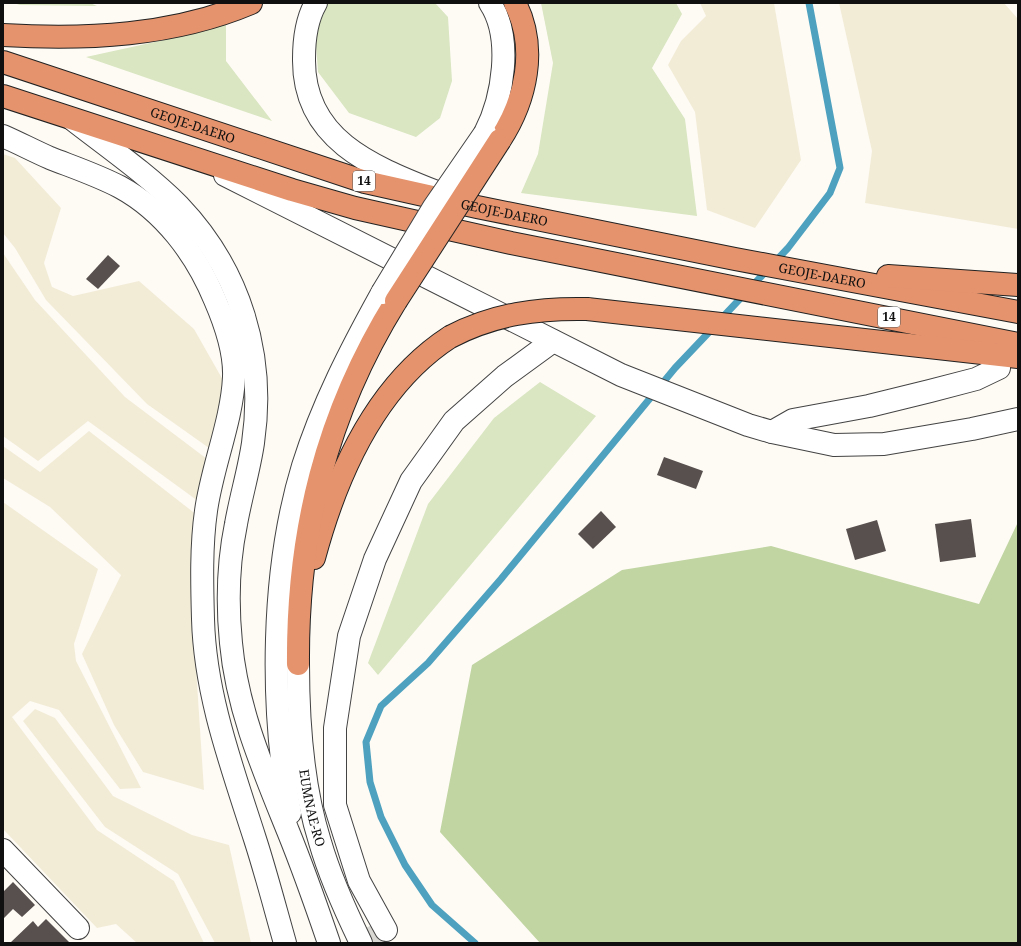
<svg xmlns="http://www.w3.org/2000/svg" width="1021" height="946" font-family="'Noto Serif',serif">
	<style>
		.farmland { fill: #f2ecd7 }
		.green { fill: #d9e6c1 }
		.forest { fill: #c0d5a2 }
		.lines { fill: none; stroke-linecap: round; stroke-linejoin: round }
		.stream { stroke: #4ea1bf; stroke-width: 7 }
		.building { fill: #58504e }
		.minor-tunnel { stroke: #dad8d3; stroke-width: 22; stroke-dasharray: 22 11; stroke-linecap: butt }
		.minor-casing { stroke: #434343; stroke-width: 24 }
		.highway-casing { stroke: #212121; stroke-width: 24 }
		.minor { stroke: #fff; stroke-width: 22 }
		.highway { stroke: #e4936d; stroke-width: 22 }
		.minor-bridge-casing { stroke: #434343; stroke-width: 24; stroke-linecap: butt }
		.highway-bridge-casing { stroke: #212121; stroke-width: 24; stroke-linecap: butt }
		.minor-bridge { stroke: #fff; stroke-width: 22 }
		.highway-bridge { stroke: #e4936d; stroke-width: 22 }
		.labels { text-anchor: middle; stroke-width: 4; stroke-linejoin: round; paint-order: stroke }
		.shield { fill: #fff; stroke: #585858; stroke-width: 1 }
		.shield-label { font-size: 12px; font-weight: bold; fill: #101010 }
		.street-label { font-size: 13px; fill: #101010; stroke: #fff }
	</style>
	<rect width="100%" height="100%" fill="#fefbf5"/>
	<g class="farmland">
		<path d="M700,3H774L801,160L755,228L707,210L695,112L668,65L681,41L706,16Z"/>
		<path d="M839,3H1004L1018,19V229L865,203L872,151Z"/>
		<path d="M3,154L15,158L61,208L44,263L52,287L73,296L139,281L194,329L236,403L216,453L147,404L46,300L15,248L3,233Z"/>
		<path d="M3,253L35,300L125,397L207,459L198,501L88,421L38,461L3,436Z"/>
		<path d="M89,431L197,515L194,637L204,790L143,772L114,725L82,654L121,575L50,507L3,478V446L40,472Z"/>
		<path d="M3,502L98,569L74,644L76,661L141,788L120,789L59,710L30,701L12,717L97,830L174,881L204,943H137L116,924L97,928L3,829Z"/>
		<path d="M35,709L55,718L113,796L192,835L229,845L251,943H215L178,874L105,827L23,721Z"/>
	</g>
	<g class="green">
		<path d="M13,3H90L97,6L20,5Z"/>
		<path d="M328,3H435L448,17L452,81L440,118L416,137L349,113L318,72L314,18Z"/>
		<path d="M541,3H676L682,14L652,68L685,119L697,216L521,193L538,154L553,63Z"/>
		<path d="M226,17V61L272,121L86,57L196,33Z"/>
		<path d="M540,382L596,416L378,675L368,663L428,504L494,418Z"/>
	</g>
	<path class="forest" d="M1018,522V943H540L440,832L472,665L622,570L771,546L979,604Z"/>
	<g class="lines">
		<g class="stream">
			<path d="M720,320L788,248L830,193L840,168L809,3"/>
			<path d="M475,943L432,905L405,865L381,817L370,782L366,742L381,706L428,663L501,579L675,368L713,328"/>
		</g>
	</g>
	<g class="building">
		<path d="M108,255L120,266L98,289L86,279Z"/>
		<path d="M664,457L703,471L696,489L657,475Z"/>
		<path d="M601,511L616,527L593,549L578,534Z"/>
		<path d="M971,519L976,557L940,562L935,524Z"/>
		<path d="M877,520L886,551L855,560L846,529Z"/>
		<path d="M13,882L35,905L22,917L13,909L3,919V892Z"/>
		<path d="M46,919L70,943H10L33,921L38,927Z"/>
	</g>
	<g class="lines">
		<path class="minor-tunnel" d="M361,943L386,930"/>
		<defs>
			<g id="minor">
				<path d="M316,3C306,20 304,39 304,59C303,139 371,166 434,191"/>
				<path d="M72,119C108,147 147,174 179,206C240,270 266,355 253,443C249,470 241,496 236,524C228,563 227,603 231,643C237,709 263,769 288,831C303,868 316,905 329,943"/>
				<path d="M485,133C503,98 513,38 490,3"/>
				<path d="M3,136C19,143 34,151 50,158C73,167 97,175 120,187C164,211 196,254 215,300C225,323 235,351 234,377C232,421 212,467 206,511C201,546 202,584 203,619C205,695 232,767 255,839C266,873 275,908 285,943"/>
				<path d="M225,175L621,375L748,425L772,432L834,445L884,444L972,429L1018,419"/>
				<path d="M772,432L793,420L869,406L930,391L976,379L999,368"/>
				<path id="s1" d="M298,664C298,723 302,785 320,842C330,877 345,910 361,943"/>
				<path d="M290,813C270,706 271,571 303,466C322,405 351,349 382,293"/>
				<path d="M3,850L78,928"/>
				<path d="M386,930L359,881L335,805V728L349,636L375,559L411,481L454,421L505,376L553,341"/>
			</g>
			<g id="highway">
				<path d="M3,35C86,40 173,36 251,3"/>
				<path id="s2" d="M3,62L365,182L477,207L735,259L1018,312"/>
				<path d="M3,96L292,190L355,208L511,243L1018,344"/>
				<path d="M500,140C526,100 538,48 515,3"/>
				<path d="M888,276L1018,285"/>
				<path d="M587,309L1018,357"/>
				<path d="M314,558C336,476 376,385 450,337"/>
				<path d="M298,664C297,532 326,414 396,301"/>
			</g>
		</defs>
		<use href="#minor" class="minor-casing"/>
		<use href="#highway" class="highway-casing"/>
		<use href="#minor" class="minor"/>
		<use href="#highway" class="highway"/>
		<defs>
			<path id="minor-bridge" d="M382,293L434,207L485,133"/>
			<g id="highway-bridge">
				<path d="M396,301L500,140"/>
				<path d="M450,337C494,314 538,308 587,309"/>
			</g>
		</defs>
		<use href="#minor-bridge" class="minor-bridge-casing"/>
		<use href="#highway-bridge" class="highway-bridge-casing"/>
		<use href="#minor-bridge" class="minor-bridge"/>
		<use href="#highway-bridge" class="highway-bridge"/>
	</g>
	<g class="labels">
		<g class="shield">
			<rect x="353" y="171" width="22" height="20" rx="3"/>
			<rect x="878" y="307" width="22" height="20" rx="3"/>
		</g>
		<g class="shield-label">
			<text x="364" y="185">14</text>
			<text x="889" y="321">14</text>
		</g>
		<g class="street-label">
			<text dy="5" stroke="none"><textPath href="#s2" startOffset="200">GEOJE-DAERO</textPath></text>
			<text dy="5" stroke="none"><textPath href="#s2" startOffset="524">GEOJE-DAERO</textPath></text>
			<text dy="5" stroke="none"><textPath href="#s2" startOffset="848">GEOJE-DAERO</textPath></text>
			<text dy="5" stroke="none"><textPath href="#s1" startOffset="145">EUMNAE-RO</textPath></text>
		</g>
	</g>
	<rect width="1021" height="946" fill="none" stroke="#101010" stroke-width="8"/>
</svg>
